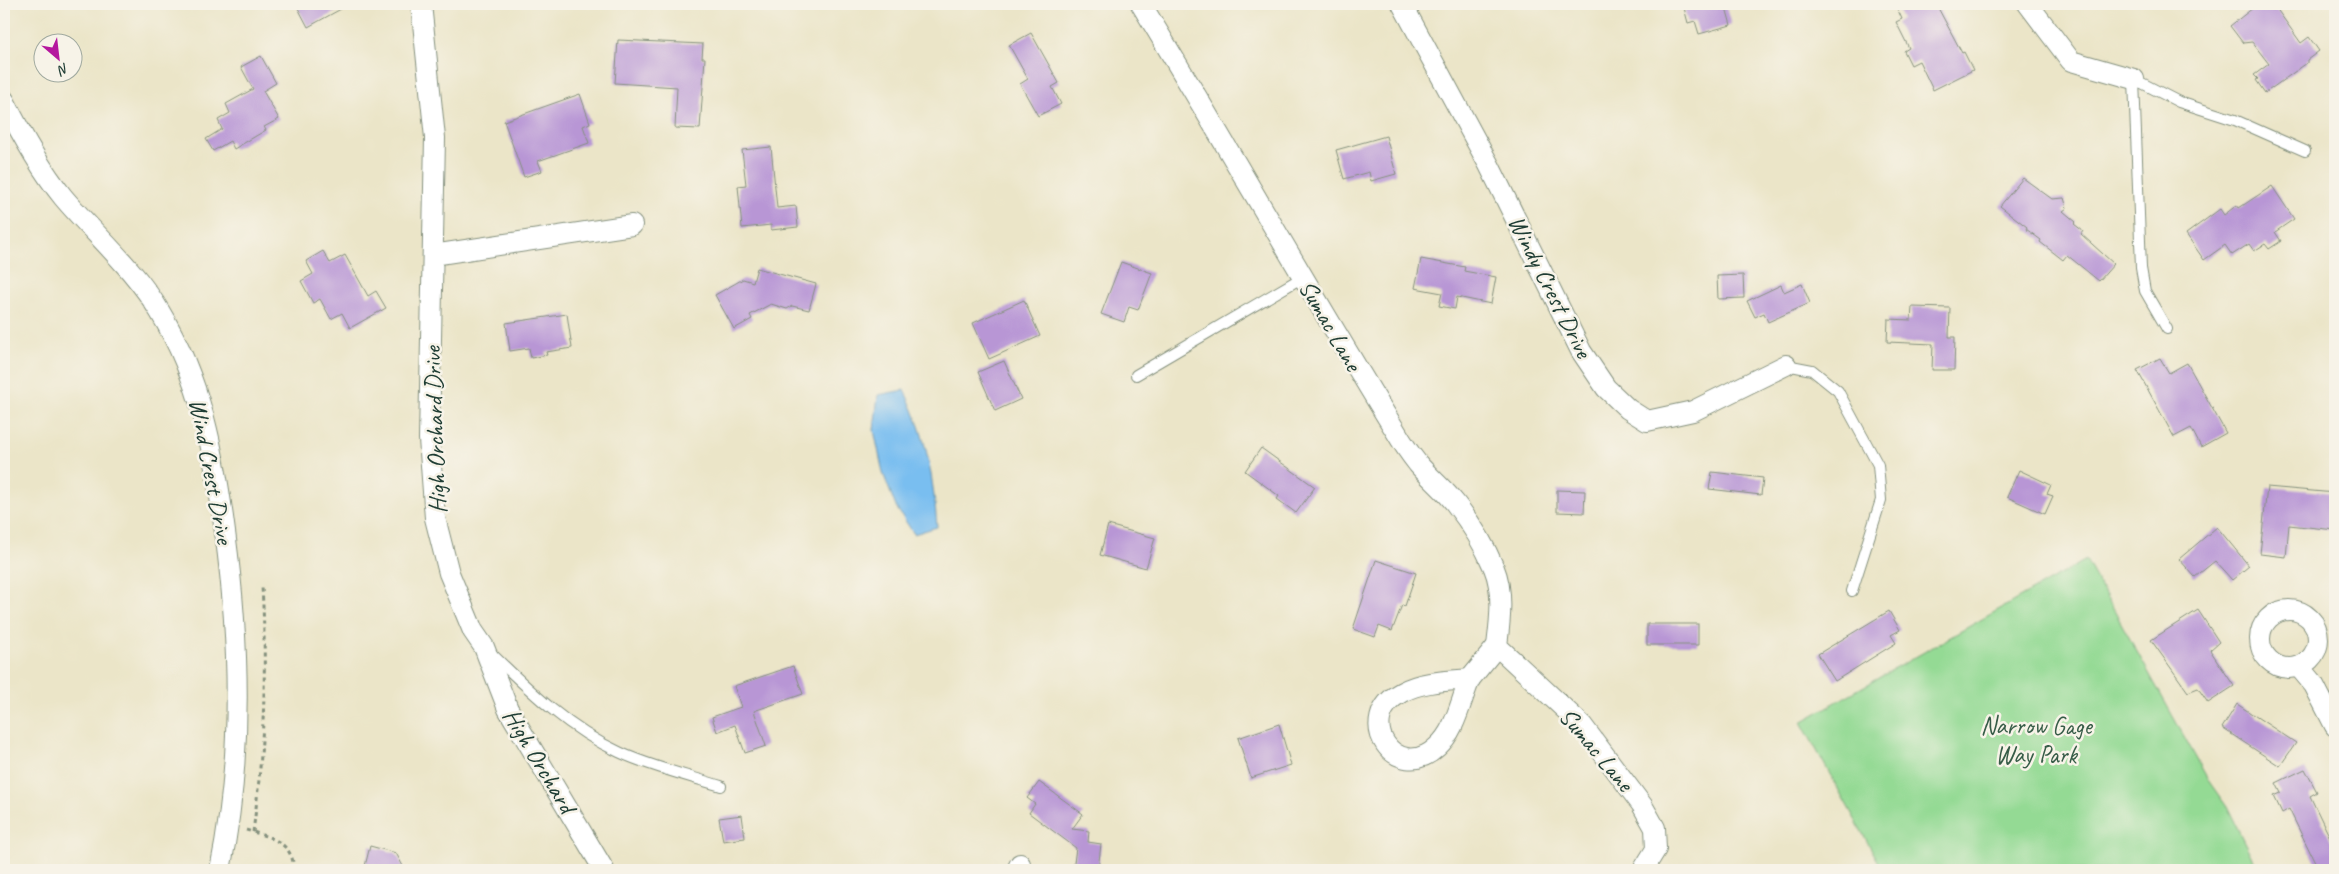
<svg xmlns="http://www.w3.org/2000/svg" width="2339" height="874" font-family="Caveat,sans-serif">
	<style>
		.green { fill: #94da94; stroke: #5a8c64 }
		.water { fill: #79bef0; stroke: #4c7e92 }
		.building { fill: #b896d5 }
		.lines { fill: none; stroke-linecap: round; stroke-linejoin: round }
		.lane-casing { stroke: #85917e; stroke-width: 12 }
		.street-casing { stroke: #85917e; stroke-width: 22 }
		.path { stroke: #85917e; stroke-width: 3; stroke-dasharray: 4 4; stroke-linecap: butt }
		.lane { stroke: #fff; stroke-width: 10 }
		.street { stroke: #fff; stroke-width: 20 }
		.labels { text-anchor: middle; stroke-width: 5; stroke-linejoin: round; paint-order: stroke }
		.street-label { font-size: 25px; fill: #1f3d34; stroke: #f7f3e8 }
		.park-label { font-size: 25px; fill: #365c47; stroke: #f7f3e8 }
	</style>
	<rect width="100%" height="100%" fill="#f7f3e8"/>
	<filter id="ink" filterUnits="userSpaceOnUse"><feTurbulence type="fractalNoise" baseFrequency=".02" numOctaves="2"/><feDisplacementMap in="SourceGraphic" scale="10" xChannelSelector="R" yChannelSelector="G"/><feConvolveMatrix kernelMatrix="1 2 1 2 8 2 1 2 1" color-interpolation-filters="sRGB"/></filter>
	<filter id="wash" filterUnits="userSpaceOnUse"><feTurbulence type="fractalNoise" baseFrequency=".0096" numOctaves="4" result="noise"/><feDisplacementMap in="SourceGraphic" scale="20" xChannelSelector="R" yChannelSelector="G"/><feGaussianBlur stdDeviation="1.12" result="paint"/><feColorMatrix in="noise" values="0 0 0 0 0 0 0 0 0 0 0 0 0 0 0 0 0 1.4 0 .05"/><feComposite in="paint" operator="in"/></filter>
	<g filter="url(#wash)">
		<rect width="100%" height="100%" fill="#ebe5c8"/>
		<path class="green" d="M2086,560L2210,783L2227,807L2258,870H1883L1801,722Z"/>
		<path class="water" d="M904,390C927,436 933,477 937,527L914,534L896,507L883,473L874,430L878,395Z"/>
		<g id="blocks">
			<g class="building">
				<path d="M306,4H350L308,27L298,8Z"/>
				<path d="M1683,4H1725L1731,25L1699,34L1695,21L1688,23Z"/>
				<path d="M1895,4H1936L1962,53L1964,52L1973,70L1933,90L1919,61L1911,65L1904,51L1909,48L1896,22L1902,19Z"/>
				<path d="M2258,4H2267L2272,10L2276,8L2301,43L2309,37L2319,51L2307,60V63L2265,93L2256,80L2258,79L2254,75L2269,64L2252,42L2243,43L2230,26Z"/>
				<path d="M1031,33L1059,83L1052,87L1061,104L1038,116L1020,84L1028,79L1009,45Z"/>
				<path d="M618,40L703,44L702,58H705L700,129L675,128L677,87L615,83Z"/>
				<path d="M261,56L276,83L263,91L279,119L264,127L266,130L234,149L230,141L213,151L206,139L222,129L218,120L230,113L226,104L253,89L241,67Z"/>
				<path d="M580,94L590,123L583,126L589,143L538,161L542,171L524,177L504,121Z"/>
				<path d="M1386,136L1396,174L1371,181L1369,172L1344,179L1336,150Z"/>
				<path d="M771,147L777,208L796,206L798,227L771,230V225L742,228L738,186L746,185L742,150Z"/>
				<path d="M2023,178L2052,199L2064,198L2067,208L2063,211L2076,222L2074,224L2083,231L2081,234L2114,264L2099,281L2067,255L2063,260L2040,242L2041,240L2026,229L2027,227L2000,206Z"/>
				<path d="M2272,186L2294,219L2275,232L2281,241L2269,249L2265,244L2254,251L2249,244L2232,255L2225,245L2204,260L2186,234L2220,209L2224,215L2237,205L2239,208Z"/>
				<path d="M323,251L330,263L345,255L368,296L376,291L386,308L350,328L342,313L331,319L320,299L313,303L301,281L313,274L306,261Z"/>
				<path d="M1421,259L1465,267L1464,271L1496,277L1491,304L1457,297L1455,309L1439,306L1442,293L1415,288Z"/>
				<path d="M1121,262L1152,273L1138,310L1129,307L1124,322L1101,314Z"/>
				<path d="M757,268L816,284L809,310L792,306L787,309L771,304L750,315L752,319L734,329L715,295L743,279L753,282Z"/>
				<path d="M1743,275L1744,298L1718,299L1717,276Z"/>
				<path d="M1802,284L1810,303L1768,322L1764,313L1755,317L1747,301L1781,285L1784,292Z"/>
				<path d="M1024,300L1040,336L989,359L973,323Z"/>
				<path d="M1912,307L1950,308L1949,337H1955L1954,370H1932L1933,344L1887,342L1888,319L1911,320Z"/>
				<path d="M567,314L572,348L546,352L547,355L531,358L529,348L510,351L506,323Z"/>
				<path d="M2160,358L2169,373L2187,363L2226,433L2201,447L2191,428L2174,437L2137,370Z"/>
				<path d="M1004,361L1021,399L995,411L978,372Z"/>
				<path d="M1261,448L1315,487L1296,513L1277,499L1279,496L1245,471Z"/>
				<path d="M2019,470L2051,485L2047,494L2053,496L2045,514L2007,497Z"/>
				<path d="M1712,472L1763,478L1761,495L1709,489Z"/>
				<path d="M2267,487L2335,493V530L2289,525L2286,557L2260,554Z"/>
				<path d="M1557,490L1585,491L1584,513L1557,512Z"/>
				<path d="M1108,525L1155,538L1146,568L1100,555Z"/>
				<path d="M2217,527L2249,566L2232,580L2215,561L2195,577L2179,559Z"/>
				<path d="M1376,560L1416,573L1405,606L1402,605L1392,631L1379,626L1375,637L1353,629Z"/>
				<path d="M2198,610L2219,642L2210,650L2234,686L2208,703L2198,688L2188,692L2151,640Z"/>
				<path d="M1889,611L1900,630L1891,635L1896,643L1835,681L1818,654Z"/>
				<rect x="1647" y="624" width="51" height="21"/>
				<path d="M793,666L803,694L754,711L766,746L745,753L735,725L717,732L712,717L741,707L734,686Z"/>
				<path d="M2237,704L2296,743L2280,766L2222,728Z"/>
				<path d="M1279,724L1291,765L1251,778L1238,738Z"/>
				<path d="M2305,769L2317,792L2310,796L2335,848V870H2319L2289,809L2282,813L2274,796L2281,793L2276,783Z"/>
				<path d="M1039,782L1083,814L1072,829L1089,831L1088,842L1101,844L1098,870H1073L1076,848L1029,813L1035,804L1027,798Z"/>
				<path d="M742,815L745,838L723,841L719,818Z"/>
				<path d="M370,846L396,853L405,870H364Z"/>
			</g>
		</g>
	</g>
	<g filter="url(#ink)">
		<use href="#blocks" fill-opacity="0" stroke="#85917e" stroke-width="1"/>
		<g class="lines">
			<defs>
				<g id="lane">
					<path d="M2167,329L2145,291L2141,268L2134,79L2179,102L2235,120L2305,151"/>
					<path d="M1786,365L1812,370L1838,391L1878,465L1881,500L1852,591"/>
					<path d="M1136,375L1303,277"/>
					<path d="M492,654C531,692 569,729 619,752C648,766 689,776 721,786"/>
				</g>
				<g id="street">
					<path d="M421,4L435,138L429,439L435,518L449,573L473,631L484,647L508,709L604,870"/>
					<path d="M1141,4C1227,145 1308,289 1395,430C1402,442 1410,454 1418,464C1430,478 1444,489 1455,503C1470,522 1484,544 1494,568C1504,592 1500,621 1497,646L1582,725L1642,805L1655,828L1656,849L1643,870"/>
					<path d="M1402,4L1489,165L1581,351L1606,388L1628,409L1647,421L1693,411L1786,365"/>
					<path d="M2028,4L2071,61L2134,79"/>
					<path d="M4,100C21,134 39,167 63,197C95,235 135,269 160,312C201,380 215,455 225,532C240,643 243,760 220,870"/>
					<path d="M433,255L632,225"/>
					<circle cx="2289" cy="639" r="29"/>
					<path d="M2299,667L2314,685L2335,726"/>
					<path d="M1470,679C1460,702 1456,730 1437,747C1397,785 1351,719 1402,692C1422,681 1448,681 1470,679Z"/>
					<path d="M1470,679L1497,646"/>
					<path d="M1017,870L1020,864"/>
				</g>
			</defs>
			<use href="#lane" class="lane-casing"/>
			<use href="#street" class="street-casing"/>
			<g class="path">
				<path d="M246,830C269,837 293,841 294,870"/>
				<path d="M253,832C264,750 267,669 262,587"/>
			</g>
			<use href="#lane" class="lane"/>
			<use href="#street" class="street"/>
		</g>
	</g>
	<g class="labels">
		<g class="street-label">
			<text transform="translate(1551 286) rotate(63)" y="9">Windy Crest Drive</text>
			<text transform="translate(1331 325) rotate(60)" y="9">Sumac Lane</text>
			<text transform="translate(434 430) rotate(-92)" y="9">High Orchard Drive</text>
			<text transform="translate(212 471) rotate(79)" y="9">Wind Crest Drive</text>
			<text transform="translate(1597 749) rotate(50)" y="9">Sumac Lane</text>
			<text transform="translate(540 760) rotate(59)" y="9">High Orchard</text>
		</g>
		<g class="park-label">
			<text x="2036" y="734">Narrow Gage<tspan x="2036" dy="29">Way Park</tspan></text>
		</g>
	</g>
	<rect width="2339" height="874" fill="none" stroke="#f7f3e8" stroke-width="20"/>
	<g transform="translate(58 58) rotate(152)"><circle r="24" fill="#f7f3e8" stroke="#a1aaa0"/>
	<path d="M0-4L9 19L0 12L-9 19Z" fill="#b5179e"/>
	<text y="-8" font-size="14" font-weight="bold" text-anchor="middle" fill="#1f3d34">N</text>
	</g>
</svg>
